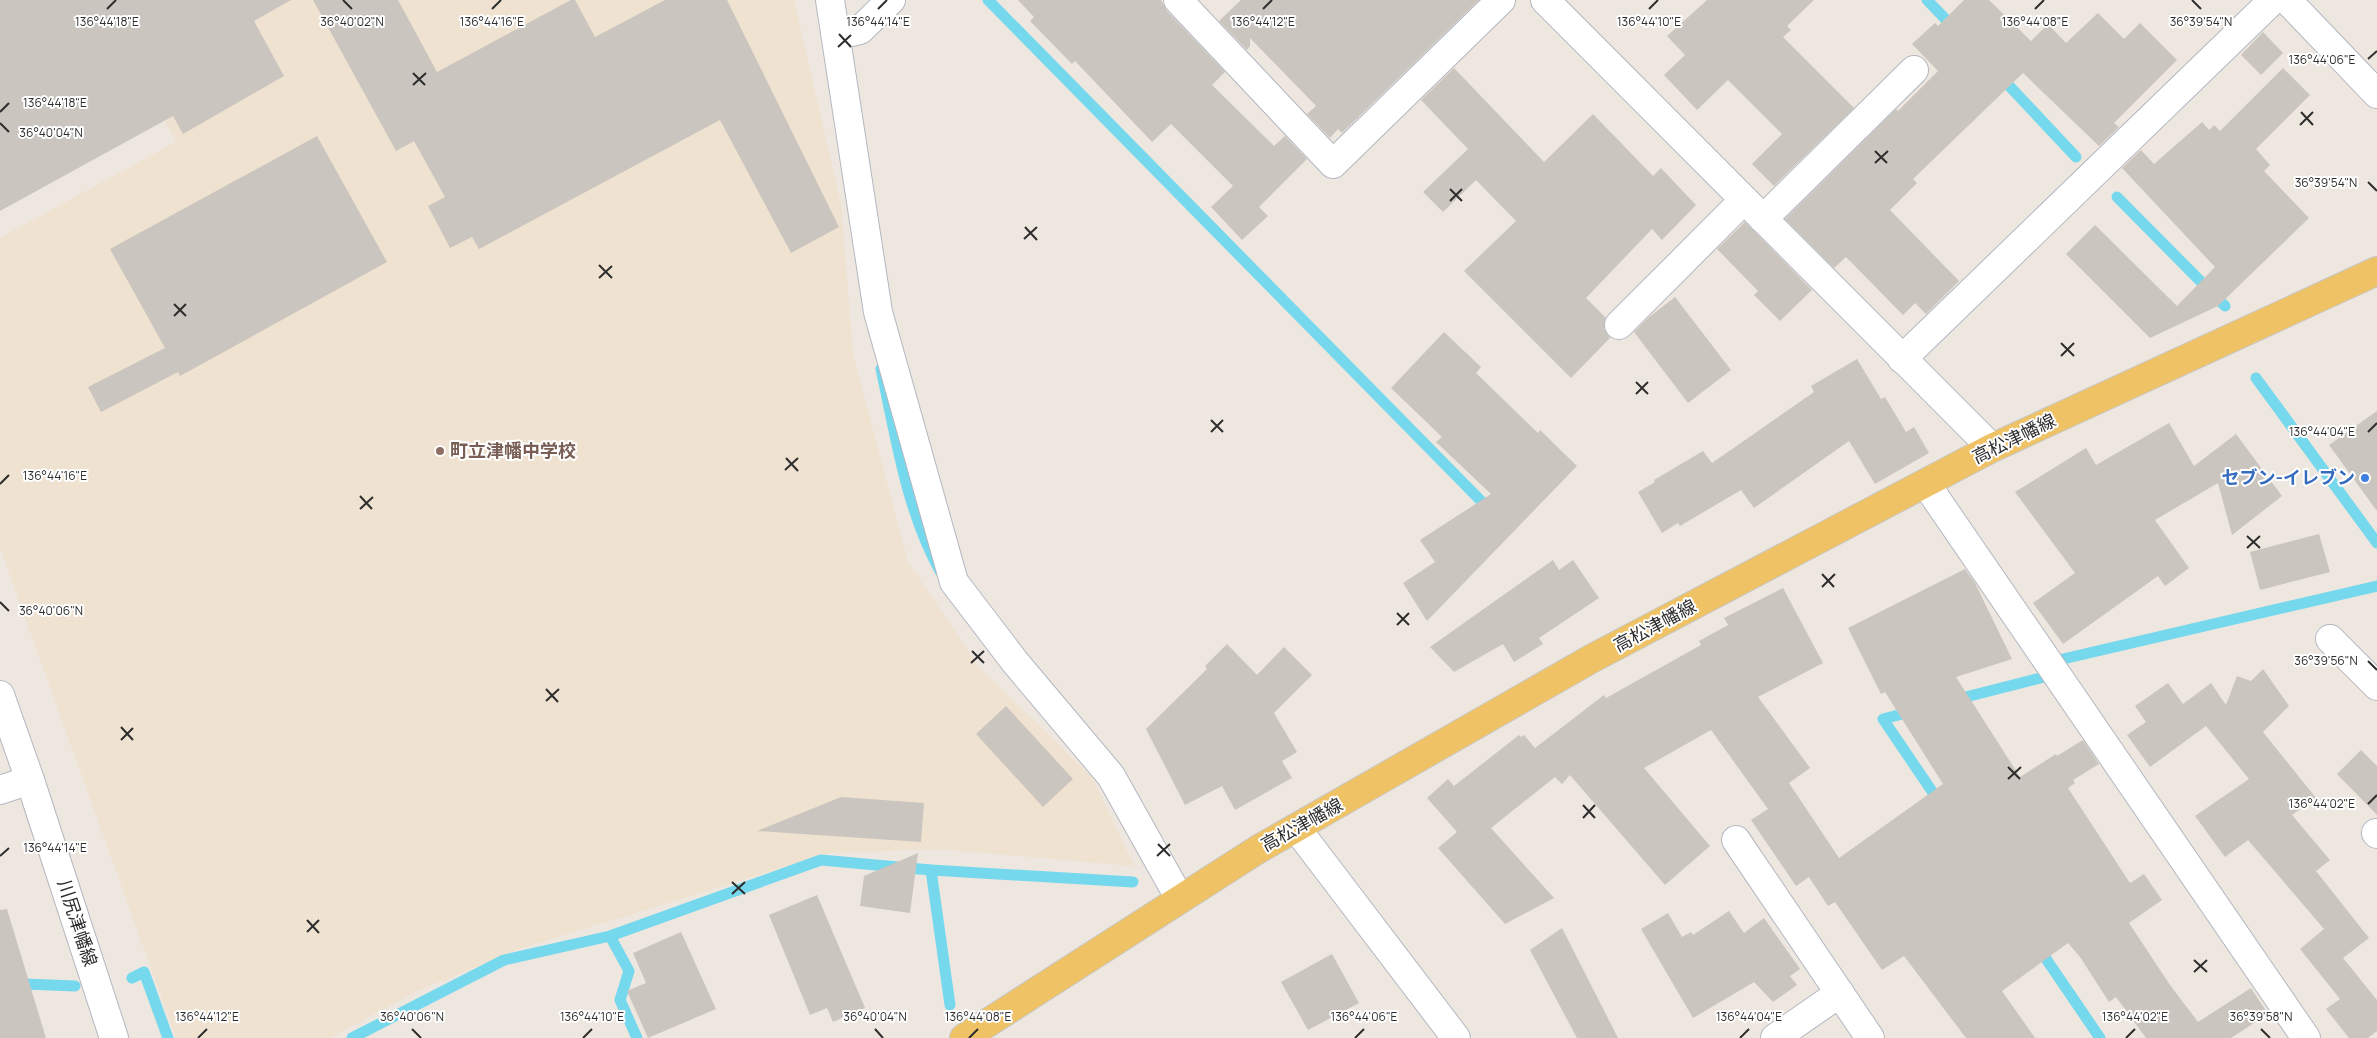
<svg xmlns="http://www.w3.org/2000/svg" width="2377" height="1038" font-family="Manrope,'Noto Sans JP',sans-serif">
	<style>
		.education { fill: #efe2d0 }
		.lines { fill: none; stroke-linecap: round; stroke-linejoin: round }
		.stream { stroke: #76d8ed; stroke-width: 11 }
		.building { fill: #cac5be }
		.street-casing { stroke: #b3b7c0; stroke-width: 30 }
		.secondary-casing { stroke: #b3b7c0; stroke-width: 30 }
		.primary-casing { stroke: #c8c8c8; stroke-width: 30 }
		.street { stroke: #fff; stroke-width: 28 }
		.secondary { stroke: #fff; stroke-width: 28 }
		.primary { stroke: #eec265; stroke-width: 28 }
		.ticks { fill: none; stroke: #2d2d2d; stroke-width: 2 }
		.education-dot { fill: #8d6e63; stroke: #fff; stroke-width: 2 }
		.shop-dot { fill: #3f7fe0; stroke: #fff; stroke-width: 2 }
		.labels { text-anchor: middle; stroke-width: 4; stroke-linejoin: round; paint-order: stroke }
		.street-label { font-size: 18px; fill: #2d2d2d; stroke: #fff }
		.education-label { font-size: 18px; font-weight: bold; fill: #785e54; stroke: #fff; text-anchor: start }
		.shop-label { font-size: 18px; font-weight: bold; fill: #366cbe; stroke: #fff; text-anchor: end }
		.ticks-label { font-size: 12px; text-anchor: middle; fill: #2d2d2d; stroke: #fff; stroke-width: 4; stroke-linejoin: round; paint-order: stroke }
	</style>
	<rect width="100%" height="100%" fill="#eee7e0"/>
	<path class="education" d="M134,0H794L841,204L853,354L908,562L979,667L1092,777L1134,866L939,849L830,853L522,948L417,991L330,1038H176L0,548V238L176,142L112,25Z"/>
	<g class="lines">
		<g class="stream">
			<path d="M988,0L1490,510"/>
			<path d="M1927,0L1955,29"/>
			<path d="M1999,75L2076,157"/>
			<path d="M2117,197L2225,306"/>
			<path d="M881,369C896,437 906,509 940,571"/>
			<path d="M2256,378L2377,543"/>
			<path d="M2063,659L2377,586"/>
			<path d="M1954,700L2044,677"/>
			<path d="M1914,711L1883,719L1940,803"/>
			<path d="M931,870L950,1005"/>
			<path d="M610,936L821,860L931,870L1133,882"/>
			<path d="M2038,947L2100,1038"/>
			<path d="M132,978L144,972L168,1038"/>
			<path d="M0,983L75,986"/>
			<path d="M352,1038L504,960L610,936L629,971L620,1000L637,1038"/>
		</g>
	</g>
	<g class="building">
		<path d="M0,0H291L254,21L284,76L183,134L173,116L0,211Z"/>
		<path d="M313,0H398L437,72L571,0H575L595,37L665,0H727L839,227L791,253L720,120L479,249L472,237L450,248L428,206L445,197L414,141L396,151Z"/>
		<path d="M1018,0H1161L1167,11L1225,72L1212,85L1274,146L1285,136L1307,159L1259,207L1268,216L1242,240L1211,207L1233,186L1171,124L1152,142L1075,61L1072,64L1030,21L1034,17Z"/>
		<path d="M1241,0H1479L1342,133L1338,129L1330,138L1307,114L1316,106L1250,38V46L1247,50L1219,21Z"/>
		<path d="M1707,0H1814L1787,26L1791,30L1783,37L1854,108L1774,186L1752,164L1782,134L1728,80L1697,110L1664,75L1685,55L1667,36Z"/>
		<path d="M1964,0H1989L2031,41L2048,24L2066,43L2098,13L2124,39L2140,23L2177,60L2114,123L2119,127L2099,146L2023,73L1913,179L1917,183L1890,210L1959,281L1926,314L1915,303L1903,315L1846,257L1834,268L1785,219L1896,109L1898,111L1938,71L1912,44L1935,23L1938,26Z"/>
		<path d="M2263,32L2283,53L2261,75L2241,55Z"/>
		<path d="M1454,68L1544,162L1593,114L1653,176L1661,168L1696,205L1662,240L1652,229L1586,298L1606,318L1604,329L1610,338L1571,378L1464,271L1516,221L1476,180L1443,212L1423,192L1468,149L1421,100Z"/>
		<path d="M2283,68L2310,95L2256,149L2270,165L2264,171L2309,218L2218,306L2150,338L2066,254L2095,225L2177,306L2215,267L2122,168L2141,150L2154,164L2202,122L2209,130L2214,125L2220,131Z"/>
		<path d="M317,136L387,262L180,376L178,372L101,412L88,387L165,348L110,249Z"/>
		<path d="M1745,222L1812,290L1780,321L1754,295L1758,291L1717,249Z"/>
		<path d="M1675,297L1731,370L1688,403L1634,332L1648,318Z"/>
		<path d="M1444,332L1481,367L1476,373L1538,433L1540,430L1577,466L1427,621L1403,583L1435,562L1420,540L1491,494L1436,442L1442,437L1391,388Z"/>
		<path d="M1857,359L1881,399L1885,397L1906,432L1914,427L1929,453L1875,484L1849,441L1754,508L1741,490L1680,526L1678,523L1662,533L1638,492L1655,482L1654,480L1703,451L1712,463L1814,392L1811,386Z"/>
		<path d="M2377,411V511L2329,445Z"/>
		<path d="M2169,423L2194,466L2236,434L2282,496L2232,535L2218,483L2155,520L2189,568L2165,586L2158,576L2063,644L2033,603L2075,573L2015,492L2086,448L2096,465Z"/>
		<path d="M2319,534L2330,572L2260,590L2250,552Z"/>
		<path d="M1553,560L1559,570L1573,560L1599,598L1539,638L1543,644L1514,662L1503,644L1454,672L1430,647Z"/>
		<path d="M1965,569L1975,583L2012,659L1956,677L2020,777L2056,754L2057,756L2083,740L2099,764L2073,780L2075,783L2068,788L2130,883L2144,874L2162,900L2129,923L2170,985L2198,1022L2251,988L2268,1014L2231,1038H2146L2116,997L2109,1002L2080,957L2068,943L2002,991L2035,1038H1966L1904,956L1882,970L1835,902L1828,906L1809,877L1796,886L1751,820L1768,809L1711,730L1644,768L1710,846L1665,885L1570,775L1562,784L1555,777L1491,828L1554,898L1505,924L1438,848L1457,832L1427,798L1448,779L1454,786L1519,735L1521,737L1524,735L1535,748L1604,695L1606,698L1701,645L1699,641L1728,625L1724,618L1783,588L1823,663L1758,697L1810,768L1789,783L1839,858L1943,784L1885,692L1881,694L1848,628Z"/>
		<path d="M1227,644L1257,675L1284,647L1312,675L1274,713L1297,752L1282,761L1292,778L1235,810L1222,786L1185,805L1146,729L1207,669L1205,666Z"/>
		<path d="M2263,669L2289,706L2263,732L2316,798L2292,815L2330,860L2316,871L2369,938L2343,958L2377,1000V1031L2368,1038H2349L2326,1009L2340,999L2300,949L2324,929L2248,840L2225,857L2195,816L2249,779L2206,726L2150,767L2127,735L2146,722L2135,706L2168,683L2183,704L2211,683L2226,705L2237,676L2251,681Z"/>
		<path d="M1006,706L1073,779L1043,807L976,734Z"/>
		<path d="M2361,750L2377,766V815L2337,774Z"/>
		<path d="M841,797L924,803L921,842L757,831Z"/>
		<path d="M918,853L910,913L860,906L864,876Z"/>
		<path d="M817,895L865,1008L833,1022L827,1008L810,1015L769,915Z"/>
		<path d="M7,909L46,1038H0V910Z"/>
		<path d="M1729,911L1744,933L1764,918L1800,969L1790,976L1797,985L1773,1002L1754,982L1693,1018L1641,929L1668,913L1682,937L1691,932L1693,935Z"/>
		<path d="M1562,928L1618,1038H1577L1530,950Z"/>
		<path d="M681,932L716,1009L648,1038L627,991L646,983L633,953Z"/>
		<path d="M1332,954L1359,1003L1308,1030L1281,982Z"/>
	</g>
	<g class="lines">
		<defs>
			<g id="street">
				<path d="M830,0L878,312L954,582L1015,662L1111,776L1180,899"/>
				<path d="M1178,0L1333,164L1501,0"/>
				<path d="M1545,0L1992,448"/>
				<path d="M836,36L860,30L891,0"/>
				<path d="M1763,219L1914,70"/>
				<path d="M1619,325L1744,200"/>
				<path d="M1902,359L2273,0"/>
				<path d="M1926,484L2306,1038"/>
				<path d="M2330,639L2377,686"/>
				<path d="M0,790L30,780"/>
				<path d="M1297,829L1456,1038"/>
				<path d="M2376,833L2377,834"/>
				<path d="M1736,840L1870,1038"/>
				<path d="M1775,1038L1840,993"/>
			</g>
			<g id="secondary">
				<path d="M2287,0L2377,94"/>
				<path d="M0,695L30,780L114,1038"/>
			</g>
			<path id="primary" d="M964,1038L1257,850L1591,659L1992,448L2377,271"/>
		</defs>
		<use href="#street" class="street-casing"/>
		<use href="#secondary" class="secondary-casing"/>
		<use href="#primary" class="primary-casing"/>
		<use href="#street" class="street"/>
		<use href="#secondary" class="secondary"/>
		<use href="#primary" class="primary"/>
	</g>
	<path class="ticks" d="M343,0L352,9M2192,0L2201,9M107,9L116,0M492,9L501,0M878,9L887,0M1263,9L1272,0M1649,9L1658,0M2035,9L2044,0M839,34L851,47M838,47L851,35M2368,59L2377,51M413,73L425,85M413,85L426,73M0,112L9,103M2301,112L2313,125M0,123L9,132M2300,125L2313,112M1875,151L1887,163M1875,163L1888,151M2368,182L2377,191M1450,189L1462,201M1450,201L1462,189M1025,227L1037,240M1024,239L1037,227M599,265L612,278M599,278L612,266M174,304L186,316M174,316L186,304M2061,343L2074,356M2061,356L2074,343M1636,382L1648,394M1636,394L1648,382M1211,420L1223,432M1211,432L1223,420M2368,432L2377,423M786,458L798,471M785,470L798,458M0,484L9,475M360,496L372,509M360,509L373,497M2247,536L2260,548M2247,548L2260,536M1822,574L1834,587M1822,587L1835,574M0,602L9,611M1397,613L1409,625M1397,625L1409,613M972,651L984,663M2368,661L2377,670M971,663L984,651M546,689L558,702M546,701L559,689M121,727L133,740M121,740L133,728M2008,767L2020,779M2008,779L2021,767M2368,804L2377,795M1583,805L1595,818M1583,818L1595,805M1158,844L1170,856M0,856L9,848M1157,856L1170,844M732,882L745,894M732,894L745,882M307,920L319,933M307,932L319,920M2194,960L2207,972M2194,972L2207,960M412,1029L421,1038M875,1029L883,1038M2261,1029L2270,1038M198,1038L207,1029M583,1038L592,1029M969,1038L978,1029M1355,1038L1364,1029M1740,1038L1749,1029M2126,1038L2135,1029"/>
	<circle class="education-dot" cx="440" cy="451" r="5"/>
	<circle class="shop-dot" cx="2365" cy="478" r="5"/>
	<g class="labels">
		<g class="street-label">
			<text transform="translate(2014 439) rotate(-26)" y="6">高松津幡線</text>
			<text transform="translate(1655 626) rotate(-28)" y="6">高松津幡線</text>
			<text transform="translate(1302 825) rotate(-29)" y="6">高松津幡線</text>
			<text transform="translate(77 923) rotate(72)" y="6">川尻津幡線</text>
		</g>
		<g class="education-label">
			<text x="450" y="457">町立津幡中学校</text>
		</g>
		<g class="shop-label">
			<text x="2355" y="484">セブン-イレブン</text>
		</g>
	</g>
	<g class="ticks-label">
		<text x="107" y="26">136°44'18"E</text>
		<text x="492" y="26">136°44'16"E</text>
		<text x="878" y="26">136°44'14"E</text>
		<text x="1263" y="26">136°44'12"E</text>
		<text x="1649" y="26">136°44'10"E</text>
		<text x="2035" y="26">136°44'08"E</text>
		<text x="2201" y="26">36°39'54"N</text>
		<text x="352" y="26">36°40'02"N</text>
		<text x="2322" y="64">136°44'06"E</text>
		<text x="55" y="107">136°44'18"E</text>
		<text x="51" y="137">36°40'04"N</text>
		<text x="2326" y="187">36°39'54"N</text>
		<text x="2322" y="436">136°44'04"E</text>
		<text x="55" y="480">136°44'16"E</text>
		<text x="51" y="615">36°40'06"N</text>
		<text x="2326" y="665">36°39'56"N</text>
		<text x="2322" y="808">136°44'02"E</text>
		<text x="55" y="852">136°44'14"E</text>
		<text x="412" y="1021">36°40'06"N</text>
		<text x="875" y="1021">36°40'04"N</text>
		<text x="2261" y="1021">36°39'58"N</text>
		<text x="207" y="1021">136°44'12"E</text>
		<text x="592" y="1021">136°44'10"E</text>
		<text x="978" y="1021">136°44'08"E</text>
		<text x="1364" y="1021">136°44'06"E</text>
		<text x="1749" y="1021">136°44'04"E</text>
		<text x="2135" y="1021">136°44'02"E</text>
	</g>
</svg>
